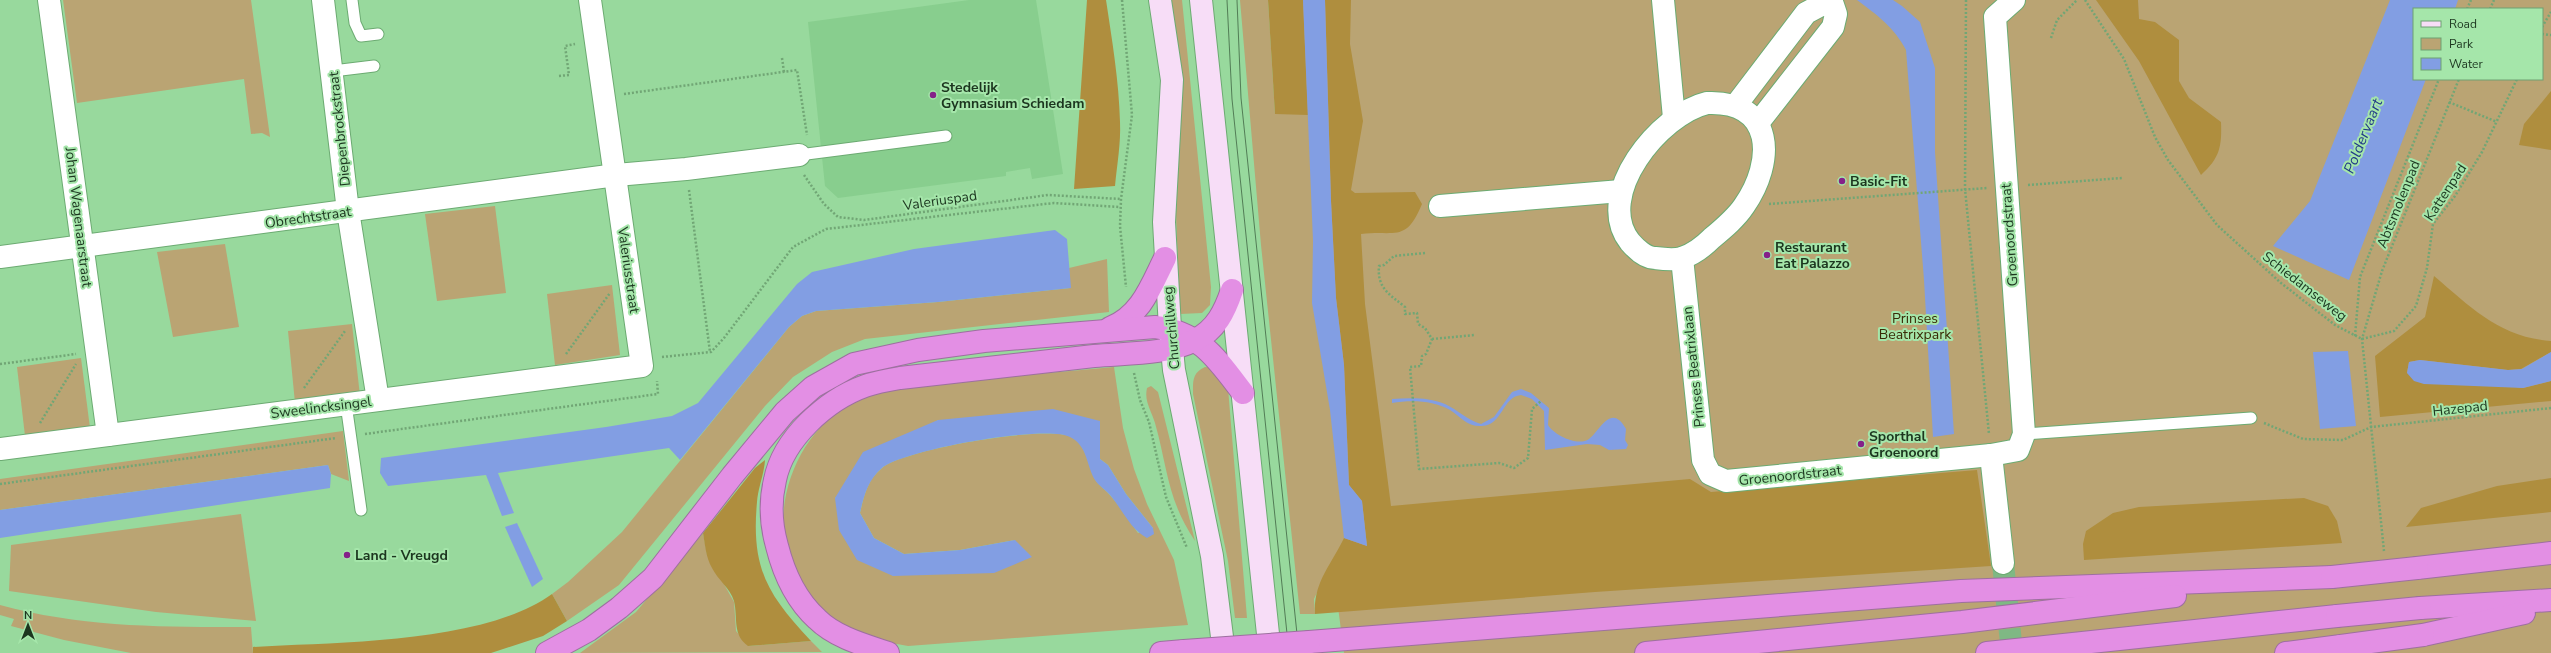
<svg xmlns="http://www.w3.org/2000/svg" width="2551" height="653" font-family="'Nunito Sans',sans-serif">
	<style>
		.built { fill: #88ce8e }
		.green { fill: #baa473; fill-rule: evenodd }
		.forest { fill: #af8e3e }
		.water { fill: #829ee3 }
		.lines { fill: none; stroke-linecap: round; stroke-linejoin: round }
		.minor-tunnel { stroke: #7fb884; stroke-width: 22; stroke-dasharray: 22 11; stroke-linecap: butt }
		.service-casing { stroke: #6cab72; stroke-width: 13 }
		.minor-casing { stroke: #6cab72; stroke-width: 24 }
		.secondary-casing { stroke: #6cab72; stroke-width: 24 }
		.motorway-casing { stroke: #9d709f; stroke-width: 24 }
		.path { stroke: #71a675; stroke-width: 2.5; stroke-dasharray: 2 2; stroke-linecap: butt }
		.service { stroke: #fff; stroke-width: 11 }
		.minor { stroke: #fff; stroke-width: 22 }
		.secondary { stroke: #f7ddf7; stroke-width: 22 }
		.motorway { stroke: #e38fe4; stroke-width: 22 }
		.tram { stroke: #527d56; stroke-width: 1 }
		.motorway-bridge-casing { stroke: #9d709f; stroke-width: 24; stroke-linecap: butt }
		.motorway-bridge { stroke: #e38fe4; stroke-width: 22 }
		.poi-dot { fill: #852189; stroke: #a5e6aa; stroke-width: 1.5 }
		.labels { text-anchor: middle; stroke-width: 4; stroke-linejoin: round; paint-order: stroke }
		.poi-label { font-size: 14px; font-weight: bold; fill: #1c361f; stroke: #a5e6aa; text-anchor: start }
		.street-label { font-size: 14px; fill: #1c361f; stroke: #a5e6aa }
		.park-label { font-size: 14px; fill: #3a2c08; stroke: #a5e6aa }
		.water-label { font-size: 15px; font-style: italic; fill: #203988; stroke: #a5e6aa }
	</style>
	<rect width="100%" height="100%" fill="#98d99d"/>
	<path class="built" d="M969,0H1036L1063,174L1032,179L1030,168L1006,172V176L838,198L825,186L808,22Z"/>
	<g class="green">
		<path d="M63,0H251L270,137L262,133L251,134L244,79L77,103Z"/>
		<path d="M1171,0H1182L1211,287L1210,305L1202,313L1180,314L1176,214L1182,96Z"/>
		<path d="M1240,0H1268L1275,114L1279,0H2551V653H1344L1332,561L1314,599L1315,614H1300L1261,245ZM2414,9H2542V79H2414Z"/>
		<path d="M495,206L506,293L437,301L425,214Z"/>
		<path d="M225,244L239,327L173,337L157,252Z"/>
		<path d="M1107,259L1109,312L865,339L832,352L793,377L765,406L619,585L567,621L552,594L568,582L622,532L789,327L802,316L816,311L938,302L1070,288L1069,268Z"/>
		<path d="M612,285L620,355L555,365L547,294Z"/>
		<path d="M352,324L360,396L295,403L288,331Z"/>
		<path d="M81,358L90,428L25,436L17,367Z"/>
		<path d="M1114,367L1123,428L1134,469L1147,504L1174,560L1188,625L908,646C887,642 861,640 844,629C820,613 797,589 789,562C770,504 798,430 853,403C894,383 940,382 984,378C1028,375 1071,371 1114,367ZM938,420L1100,421V459L1108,465L1126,494L1153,528L1138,533C1129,520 1120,506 1109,494C1105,489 1098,485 1095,479C1088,464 1086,442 1069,436C1042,426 904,449 882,468C867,480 864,496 860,513L874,538L904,554L960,550L1015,540L893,576L835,498Z"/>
		<path d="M1205,367L1215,368L1228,388L1247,618H1235L1228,561L1193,394C1193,381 1192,373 1205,367Z"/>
		<path d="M1151,386L1158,392L1195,541C1167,499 1168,469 1155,423C1151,410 1144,401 1147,388Z"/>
		<path d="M343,431L349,481L331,474L328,465L0,510V479Z"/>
		<path d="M241,514L256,621L156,612L9,591L11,545Z"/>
		<path d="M703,533L707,554L734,602L736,631L749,646L811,641L822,652L580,653L636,612Z"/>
		<path d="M0,605C84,628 165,627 251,627L253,653H131L64,640L11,626L14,619L0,615Z"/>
	</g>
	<g class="forest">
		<path d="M1087,0H1106C1112,40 1119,81 1120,122C1121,143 1117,165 1115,186L1074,189Z"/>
		<path d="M1268,0H1303L1308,115L1275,114Z"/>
		<path d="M1325,0H1351L1350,44L1363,121L1351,190L1355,193L1415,192L1422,204C1406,243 1396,230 1361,234L1365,304L1391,506L1690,479L1711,492L1977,470L1991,566L1595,592L1315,614C1313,583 1331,565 1344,538L1367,546L1362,501L1349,485L1344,365L1336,298L1331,201Z"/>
		<path d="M2096,0H2138L2139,19L2155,22L2179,40V81L2189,98L2221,122C2222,146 2220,158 2201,175L2139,61Z"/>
		<path d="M2551,91V150L2519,145L2524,124Z"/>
		<path d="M2434,276C2472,308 2499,337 2551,341V352L2521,369L2508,370L2420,360L2409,362L2407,373L2523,388L2551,381V401L2380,417L2375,356L2425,317Z"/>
		<path d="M765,460C764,475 758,488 757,502C751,568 767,594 811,641L748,646C732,635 738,618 734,601C730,588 718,580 712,568C706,558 705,544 703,533L755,468Z"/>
		<path d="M2551,478V512L2406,527L2421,508L2497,486Z"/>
		<path d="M2304,498L2328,506L2337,521L2342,543L2084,560L2083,544L2086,531L2113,513L2139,507Z"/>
		<path d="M552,594L567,621L543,636L491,653H253V647C337,642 483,644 552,594Z"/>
	</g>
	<g class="water">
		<path d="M1303,0H1325L1331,201L1336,298L1344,365L1349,485L1362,501L1367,546L1344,538L1330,410L1312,303L1313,241Z"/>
		<path d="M1857,0H1893L1902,6L1920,22L1935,68V152L1954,434L1933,437L1924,280L1906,50C1894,27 1877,15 1857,0Z"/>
		<path d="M2390,0H2458L2455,9H2414V79H2426L2349,280L2273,246L2310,201Z"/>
		<path d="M1055,230L1067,239L1071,288L938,302L816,311L802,316L789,327L680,460L669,448L498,473L514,513L502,516L486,475L388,486L380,473L381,458L606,427L672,416L698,403L797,284L812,272L914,249Z"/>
		<path d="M2348,351L2356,426L2320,429L2313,352Z"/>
		<path d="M2551,352V381L2523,388L2424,384L2414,381L2407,373L2409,362L2420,360L2508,370L2522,369Z"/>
		<path d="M1521,389L1531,393L1549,408L1548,425C1554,435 1578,447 1589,439C1600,431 1611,402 1626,429L1625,440L1628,445L1626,449L1609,450L1600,445L1587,444L1545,450L1544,411L1532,399L1521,395C1502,397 1503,425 1482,426C1467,427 1461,417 1450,410C1433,400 1410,400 1392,403V399C1410,398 1428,397 1445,404C1458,410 1467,420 1481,424L1494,417L1512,392Z"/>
		<path d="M1053,409L1100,421V459L1108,465L1126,494L1153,528L1154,534L1147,538C1130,529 1122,509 1110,495C1106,490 1099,486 1095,480C1086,465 1088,446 1070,437C1046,424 903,450 882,468C868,480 864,495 860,513L874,538L904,554L960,550L1015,540L1032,557L994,573L893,576L857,560L839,530L835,498L863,452L938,420Z"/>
		<path d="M328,465L331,474L330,488L0,538V510Z"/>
		<path d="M517,523L543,579L532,587L505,527Z"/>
	</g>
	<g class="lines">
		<path class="minor-tunnel" d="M2003,563L2012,653"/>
		<defs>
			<g id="service">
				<path d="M352,0L355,23L361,36L378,34"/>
				<path d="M333,71L374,66"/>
				<path d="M799,155L946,136"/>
				<path d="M346,404L361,510"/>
				<path d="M2024,434L2251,418"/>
			</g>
			<g id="minor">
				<path d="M49,0L108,435"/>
				<path d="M323,0L348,211L378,400"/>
				<path d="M1663,0L1674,118"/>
				<path d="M1707,103C1775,100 1775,162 1744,206C1736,218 1724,228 1712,238C1704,246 1694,254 1682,258C1675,260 1663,259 1655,258C1646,258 1636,249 1630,242C1593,195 1660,114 1707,103Z"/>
				<path d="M1736,105L1806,13L1821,5H1833L1836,14L1833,27L1758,123"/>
				<path d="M1440,206L1621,191"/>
				<path d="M0,257L616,175L686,169L799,155"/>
				<path d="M1682,258L1703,460L1710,474L1726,481L1991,455L2018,450L2024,434L1995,17L2014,0"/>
				<path d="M0,449L642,366L590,0"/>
				<path d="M1991,455L2003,563"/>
			</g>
			<g id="secondary">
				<path d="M1160,0L1172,80L1164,222L1170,328L1174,370L1212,556L1224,653"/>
				<path d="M1201,0L1270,653"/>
			</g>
			<g id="motorway">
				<path d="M1110,328C1141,316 1151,286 1165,258"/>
				<path d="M2417,568L2551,553"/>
				<path d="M2420,608L2551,600"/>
				<path d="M2423,635L2524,613"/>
				<path d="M1309,642L1961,591L2332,577"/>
				<path d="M547,653L589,630L619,608L653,578L732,476L785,412L813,387L854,364L918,350L984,341L1155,327C1200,332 1217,359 1243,393"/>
				<path d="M888,653C864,645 835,637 817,619C795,599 784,574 777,546C771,525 770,501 775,480C783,439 826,400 865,386C876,382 888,380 900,378C965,371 1029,363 1094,356C1126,353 1166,355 1195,340C1216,330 1225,311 1232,290"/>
				<path d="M1161,653L1184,651"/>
				<path d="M1646,653L1962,622L2175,596"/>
				<path d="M1987,653L2337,616"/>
				<path d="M2286,653L2341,646"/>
			</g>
		</defs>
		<use href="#service" class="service-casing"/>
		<use href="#minor" class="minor-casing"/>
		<use href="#secondary" class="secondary-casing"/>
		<use href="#motorway" class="motorway-casing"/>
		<g class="path">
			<path d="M1122,0L1132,115L1121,199L1120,226L1126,287"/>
			<path d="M1966,0L1965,189L1989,434"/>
			<path d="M2085,0L2124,59L2155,137L2168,160L2217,225L2281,283L2335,325L2362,339"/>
			<path d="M2467,9L2471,0"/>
			<path d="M2490,9L2494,0"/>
			<path d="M2542,27L2551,12"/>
			<path d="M2542,34L2551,35"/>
			<path d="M2051,38L2057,20L2077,0"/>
			<path d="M782,58L784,72"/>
			<path d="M559,76L569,75L565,46L575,44"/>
			<path d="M624,94L797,70L807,135"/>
			<path d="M2449,102L2497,122"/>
			<path d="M804,175L824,204L838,217L864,220L1048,195L1121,199"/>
			<path d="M2028,185L2122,178"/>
			<path d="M689,190L710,352"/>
			<path d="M1769,204L1987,188"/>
			<path d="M1425,253L1394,256L1384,265L1379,266C1377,288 1389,294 1405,307V314L1417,313L1418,324L1425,328L1432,339L1426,354L1422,356L1421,366L1410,367L1419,469L1499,463L1514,468L1528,458L1532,409L1541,401"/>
			<path d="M2355,336L2360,277L2439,79"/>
			<path d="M1432,339L1475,335"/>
			<path d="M2362,339L2394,331L2416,306L2427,268L2433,224L2455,196L2482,152L2517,79"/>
			<path d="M566,354L610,293"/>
			<path d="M662,357L711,352L724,338L793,247L826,229L1054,203L1120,207"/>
			<path d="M0,364L76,354"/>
			<path d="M1134,373L1140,400L1149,422L1166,497L1187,548"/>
			<path d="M304,388L345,331"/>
			<path d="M40,423L76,364"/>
			<path d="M2264,423L2303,439L2343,440L2371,427L2551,408"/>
			<path d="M365,434L658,394L657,381"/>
			<path d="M0,484L336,438"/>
			<path d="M2384,551L2362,339L2382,271L2459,79"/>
		</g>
		<use href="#service" class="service"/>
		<use href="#minor" class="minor"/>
		<use href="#secondary" class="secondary"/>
		<use href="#motorway" class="motorway"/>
		<g class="tram">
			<path d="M1227,0L1232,99L1289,653"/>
			<path d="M1237,0L1241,98L1299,653"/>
		</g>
		<defs>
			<g id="motorway-bridge">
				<path d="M2332,577L2417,568"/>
				<path d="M2337,616L2420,608"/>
				<path d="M2341,646L2423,635"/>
				<path d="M1184,651L1309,642"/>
			</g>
		</defs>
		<use href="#motorway-bridge" class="motorway-bridge-casing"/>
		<use href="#motorway-bridge" class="motorway-bridge"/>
	</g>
	<g class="poi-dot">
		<circle cx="933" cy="95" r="4"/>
		<circle cx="1842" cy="181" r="4"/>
		<circle cx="1767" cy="255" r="4"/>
		<circle cx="1861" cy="444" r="4"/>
		<circle cx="347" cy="555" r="4"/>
	</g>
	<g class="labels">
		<g class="poi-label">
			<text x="941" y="92">Stedelijk<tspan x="941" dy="16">Gymnasium Schiedam</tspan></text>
			<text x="1850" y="186">Basic-Fit</text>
			<text x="1775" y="252">Restaurant<tspan x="1775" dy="16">Eat Palazzo</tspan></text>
			<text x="1869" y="441">Sporthal<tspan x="1869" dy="16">Groenoord</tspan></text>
			<text x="355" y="560">Land - Vreugd</text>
		</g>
		<g class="street-label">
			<text transform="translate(339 129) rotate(-96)" y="5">Diepenbrockstraat</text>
			<text transform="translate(2445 192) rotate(-57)" y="5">Kattenpad</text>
			<text transform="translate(940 200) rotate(-8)" y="5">Valeriuspad</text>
			<text transform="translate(2398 204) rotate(-68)" y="5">Abtsmolenpad</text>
			<text transform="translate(79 217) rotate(83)" y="5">Johan Wagenaarstraat</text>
			<text transform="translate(308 217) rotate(-8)" y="5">Obrechtstraat</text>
			<text transform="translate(2009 235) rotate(-94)" y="5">Groenoordstraat</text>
			<text transform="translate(629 270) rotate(82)" y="5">Valeriusstraat</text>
			<text transform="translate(2305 286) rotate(38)" y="5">Schiedamseweg</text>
			<text transform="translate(1171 328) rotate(-95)" y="5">Churchillweg</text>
			<text transform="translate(1693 367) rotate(-96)" y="5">Prinses Beatrixlaan</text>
			<text transform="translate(321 407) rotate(-7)" y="5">Sweelincksingel</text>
			<text transform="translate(2460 408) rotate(-6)" y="5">Hazepad</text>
			<text transform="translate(1790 475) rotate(-6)" y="5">Groenoordstraat</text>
		</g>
		<g class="park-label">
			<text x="1915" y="323">Prinses<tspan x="1915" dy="16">Beatrixpark</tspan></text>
		</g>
		<g class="water-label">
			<text transform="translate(2363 136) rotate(-68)" y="5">Poldervaart</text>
		</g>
	</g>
	<rect x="2413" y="8" width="130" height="72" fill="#a5e6aa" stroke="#6ea072"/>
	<rect x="2421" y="21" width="20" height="6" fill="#f7ddf7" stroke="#6ea072"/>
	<text x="2449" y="28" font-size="12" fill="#1c361f">Road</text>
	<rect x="2421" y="38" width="20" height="12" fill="#baa473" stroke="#6ea072"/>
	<text x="2449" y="48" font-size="12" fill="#1c361f">Park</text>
	<rect x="2421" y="58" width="20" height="12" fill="#829ee3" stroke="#6ea072"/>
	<text x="2449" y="68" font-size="12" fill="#1c361f">Water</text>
	<g transform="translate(28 625)" stroke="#a5e6aa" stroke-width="3" paint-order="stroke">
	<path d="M0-3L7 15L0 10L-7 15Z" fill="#1c361f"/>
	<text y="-6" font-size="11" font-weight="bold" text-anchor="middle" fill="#1c361f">N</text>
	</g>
</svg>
